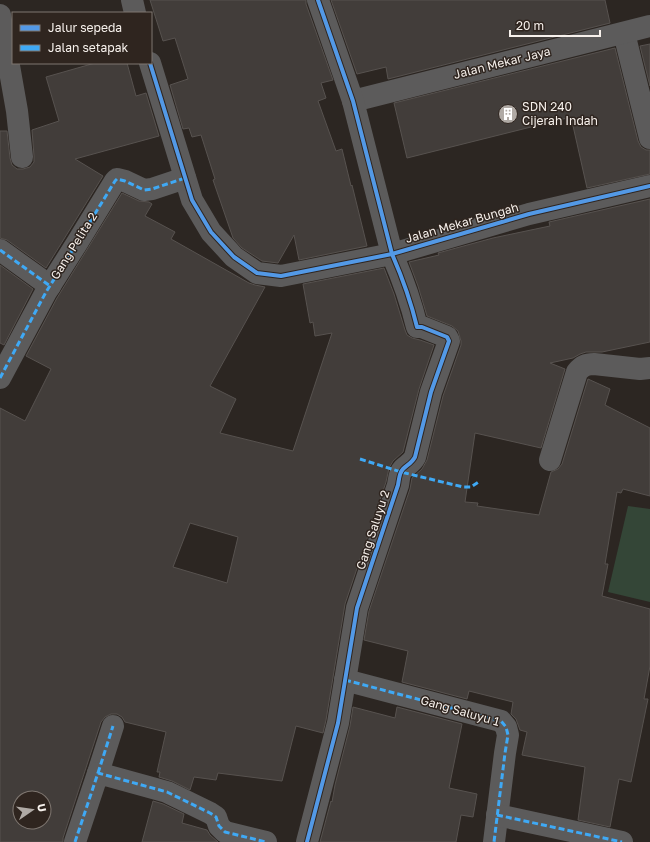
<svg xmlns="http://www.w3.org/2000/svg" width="650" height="842" font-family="'Golos Text',sans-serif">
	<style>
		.green { fill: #344637 }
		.building { fill: #423d3a; stroke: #57524f; fill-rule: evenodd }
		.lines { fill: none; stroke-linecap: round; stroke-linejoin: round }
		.minor { stroke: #5c5b5b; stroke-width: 22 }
		.quiet { stroke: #3fa9f5; stroke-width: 3; stroke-dasharray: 6 3; stroke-linecap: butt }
		.cycleway-casing { stroke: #2f251f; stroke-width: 6 }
		.cycleway { stroke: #5399e6; stroke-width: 4 }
		.labels { text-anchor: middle; stroke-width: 3; stroke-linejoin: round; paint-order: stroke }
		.street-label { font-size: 12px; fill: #f7f1ec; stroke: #2f251f }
		.poi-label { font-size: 12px; fill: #f7f1ec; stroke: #2f251f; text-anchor: start }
	</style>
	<rect width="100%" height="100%" fill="#2c2622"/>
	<path class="green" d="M628,506L650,509V602L608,592Z"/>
	<g class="building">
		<path d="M150,0H306V4L333,80L321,83L326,98L318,101L336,151L342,149L351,186L352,185L367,246L299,260L294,235L278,263L262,261L242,248L233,238L213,180L215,179L201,135L192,137L189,128L183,129L170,85L188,79L175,38L163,41Z"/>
		<path d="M331,0H605L610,23L388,79L386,67L357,74Z"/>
		<path d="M650,44V86L640,46Z"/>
		<path d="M615,48L638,141L641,147L646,150H650V174L587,188L571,117L407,158L394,103Z"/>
		<path d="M95,63H127L136,96L146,93L159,136L75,159L103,176L46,268L7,240L0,238V131H7L10,158L12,165L17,169H23L30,167L34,162V156L32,130L59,121L46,77Z"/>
		<path d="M122,193L139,201L149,202L152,204L145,216L175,232L171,239L249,283L255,285L265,287L210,386L236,399L220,433L293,451L332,333L315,336L313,322L310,323L303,284L384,268L394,294L405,330L407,335L412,338L420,340L434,345L419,389L403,452L393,461L389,468L386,482L345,604L326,720L323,733L296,726L282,781L218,773L216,780L194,777L190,790L172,781L159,777L160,772H157L166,732L125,722L122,717L117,714H111L105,717L101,722L63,838V842H0V408L25,421L51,369L26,356L57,298ZM190,523L238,537L227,583L173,567ZM20,798H44V822H20Z"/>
		<path d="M650,199V342L602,352H586L580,354L573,358L550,363L565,369L541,448L475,433L465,502L478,503L477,506L539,515L551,472L558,469L562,464L588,379L610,389L605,405L650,428V496L623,489L621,493L617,492L605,564H608L602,596L650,609V666L644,699H648L631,782L619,779L610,827L578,820L585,767L522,755L527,732L520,730L516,719L511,714L513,702L469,691L467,699L402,682L408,651L364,640L369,611L410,489L412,478L422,469L427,460L443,396L461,345V341L458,331L452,326L427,316L418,286L409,262L439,255L438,253L493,238L550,226L549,222Z"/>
		<path d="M0,265L33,289L4,345L0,343Z"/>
		<path d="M353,707L395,718L397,707L462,724L449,788L477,794L473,817L461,815L456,842H320L331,801L332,802L335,785L350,726Z"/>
		<path d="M153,801L163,804L184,814L182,823L207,830L210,835L218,842H142Z"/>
	</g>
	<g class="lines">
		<g class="minor">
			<path d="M132,0L135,13"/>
			<path d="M0,15L17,111L22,157"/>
			<path d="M624,33L650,138"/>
			<path d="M150,63L192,200L211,232L234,257L257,273L281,276L392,254L529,214L650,186"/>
			<path d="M353,101L650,26"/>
			<path d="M0,250L50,286"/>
			<path d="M0,378L46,292L77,243L115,181L117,179L125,181L144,190L152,189L185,178"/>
			<path d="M550,460L577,372C582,366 586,364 594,364L640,369L650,368"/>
			<path d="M345,680L501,721L506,727L508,735L505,753L494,842"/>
			<path d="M98,773L113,726"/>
			<path d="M497,815L622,842"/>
			<path d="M75,842L98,773L167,792L210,813L216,817L219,826L225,832L266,842"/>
			<path d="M307,842L338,723L357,608L398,485C399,480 399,473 403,469C407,465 412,463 415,457L431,392L449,341L447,337L422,327H417C411,302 402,277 392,254L353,101L318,0"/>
		</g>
		<g class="quiet">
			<path d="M0,250L50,286"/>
			<path d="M0,378L46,292L77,243L115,181L117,179L125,181L144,190L152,189L185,178"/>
			<path d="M360,459L401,472L463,487H471L480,481"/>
			<path d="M345,680L501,721L506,727L508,735L505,753L494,842"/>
			<path d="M98,773L113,726"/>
			<path d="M497,815L622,842"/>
			<path d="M75,842L98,773L167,792L210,813L216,817L219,826L225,832L266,842"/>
		</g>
		<defs>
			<g id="cycleway">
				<path d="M150,63L192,200L211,232L234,257L257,273L281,276L392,254L529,214L650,186"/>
				<path d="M307,842L338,723L357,608L398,485C399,480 399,473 403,469C407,465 412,463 415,457L431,392L449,341L447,337L422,327H417C411,302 402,277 392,254L353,101L318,0"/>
			</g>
		</defs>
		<use href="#cycleway" class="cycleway-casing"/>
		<use href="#cycleway" class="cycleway"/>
	</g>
	<defs>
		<symbol id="building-disc" viewBox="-11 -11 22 22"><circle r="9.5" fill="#b0aaa5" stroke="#2f251f"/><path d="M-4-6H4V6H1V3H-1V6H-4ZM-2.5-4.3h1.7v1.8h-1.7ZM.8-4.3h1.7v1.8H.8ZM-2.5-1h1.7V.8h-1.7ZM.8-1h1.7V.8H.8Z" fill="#fff"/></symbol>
	</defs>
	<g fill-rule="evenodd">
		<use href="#building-disc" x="497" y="103" width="22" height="22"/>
	</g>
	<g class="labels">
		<g class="street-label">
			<text transform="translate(502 63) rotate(-14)" y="4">Jalan Mekar Jaya</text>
			<text transform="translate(462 223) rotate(-16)" y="4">Jalan Mekar Bungah</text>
			<text transform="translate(74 246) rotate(-58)" y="4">Gang Pelita 2</text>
			<text transform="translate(373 530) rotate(-72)" y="4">Gang Saluyu 2</text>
			<text transform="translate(460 711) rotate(16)" y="4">Gang Saluyu 1</text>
		</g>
		<g class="poi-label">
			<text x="522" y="111">SDN 240<tspan x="522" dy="14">Cijerah Indah</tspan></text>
		</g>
	</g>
	<rect x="12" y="12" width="140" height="52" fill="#2f251f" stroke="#7f7771"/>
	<rect x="20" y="25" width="20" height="6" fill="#5399e6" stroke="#7f7771"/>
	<text x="48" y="32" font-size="12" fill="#f7f1ec">Jalur sepeda</text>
	<rect x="20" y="45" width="20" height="6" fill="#3fa9f5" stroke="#7f7771"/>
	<text x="48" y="52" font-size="12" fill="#f7f1ec">Jalan setapak</text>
	<g transform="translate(32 810) rotate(77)"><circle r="19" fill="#2f251f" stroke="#7f7771"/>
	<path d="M0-3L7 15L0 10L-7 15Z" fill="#b0aaa5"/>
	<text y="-6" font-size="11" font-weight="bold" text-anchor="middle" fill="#f7f1ec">U</text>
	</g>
	<path d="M510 30v6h90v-6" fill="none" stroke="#f7f1ec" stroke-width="2"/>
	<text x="516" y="30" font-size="12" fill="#f7f1ec" stroke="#2f251f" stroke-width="3" paint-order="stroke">20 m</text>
</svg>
